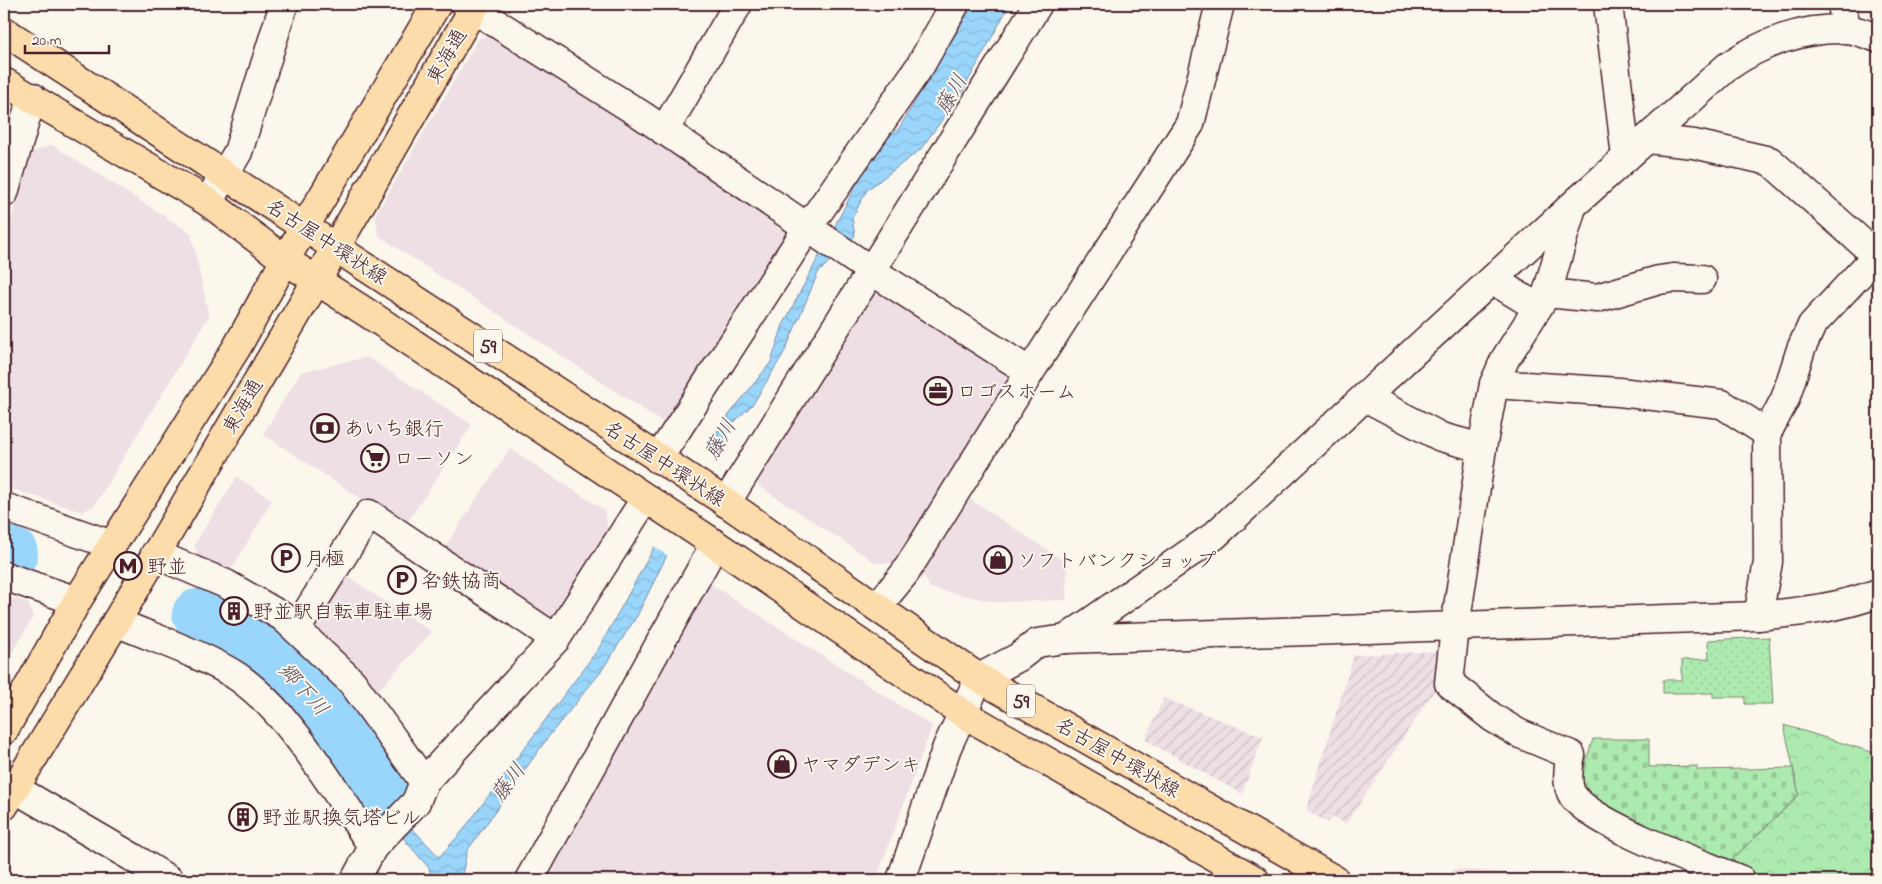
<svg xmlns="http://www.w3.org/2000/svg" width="1882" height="884" font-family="'Indie Flower','Klee One',sans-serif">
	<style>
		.built { fill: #eddfe4 }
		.industrial { fill: url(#industrial-furrows) }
		.forest { fill: url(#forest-crowns); stroke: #7c846e }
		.cemetery { fill: url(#cemetery-stones); stroke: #7c846e }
		.garden { fill: url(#garden-dots); stroke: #7c846e }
		.water { fill: url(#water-waves); stroke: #7a8da8 }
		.pier { fill: #fbf7ec }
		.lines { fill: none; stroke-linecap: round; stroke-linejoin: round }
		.river { stroke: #9ad6fb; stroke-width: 50 }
		.minor-casing { stroke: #4a1f2b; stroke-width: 31 }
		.major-casing { stroke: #4a1f2b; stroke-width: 31 }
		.minor { stroke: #fbf7ec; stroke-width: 28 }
		.major { stroke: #fcdcab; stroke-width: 28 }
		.labels { text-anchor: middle; stroke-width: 4; stroke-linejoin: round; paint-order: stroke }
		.shield { fill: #fbf7ec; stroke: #7f6065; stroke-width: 1 }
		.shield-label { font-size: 19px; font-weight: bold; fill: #4a1f2b }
		.street-label { font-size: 20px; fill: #4a1f2b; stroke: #fbf7ec }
		.poi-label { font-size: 20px; fill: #4a1f2b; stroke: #fbf7ec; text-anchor: start }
		.water-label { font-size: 21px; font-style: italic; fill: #5e4d5f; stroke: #fbf7ec }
	</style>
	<defs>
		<pattern id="industrial-furrows" width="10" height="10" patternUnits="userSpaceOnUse" patternTransform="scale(1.25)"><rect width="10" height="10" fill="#eddfe4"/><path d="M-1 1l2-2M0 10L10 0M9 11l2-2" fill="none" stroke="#cdbfc4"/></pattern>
		<pattern id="forest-crowns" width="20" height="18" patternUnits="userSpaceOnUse" patternTransform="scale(1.25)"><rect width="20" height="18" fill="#adeab0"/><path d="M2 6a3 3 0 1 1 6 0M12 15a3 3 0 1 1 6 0" fill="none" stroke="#96c898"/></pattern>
		<pattern id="cemetery-stones" width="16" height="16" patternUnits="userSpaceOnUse" patternTransform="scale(1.25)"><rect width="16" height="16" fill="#adeab0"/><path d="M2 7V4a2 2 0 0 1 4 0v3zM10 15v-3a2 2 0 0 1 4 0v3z" fill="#96c898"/></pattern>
		<pattern id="garden-dots" width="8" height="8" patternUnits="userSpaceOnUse" patternTransform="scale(1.25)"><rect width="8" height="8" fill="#adeab0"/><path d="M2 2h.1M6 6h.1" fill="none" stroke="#96c898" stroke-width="1.8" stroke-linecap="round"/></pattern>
		<pattern id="water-waves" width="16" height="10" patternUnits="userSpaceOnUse" patternTransform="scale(1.25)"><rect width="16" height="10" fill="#9ad6fb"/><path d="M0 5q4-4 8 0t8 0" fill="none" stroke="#86b7d7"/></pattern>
	</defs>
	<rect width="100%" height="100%" fill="#fbf7ec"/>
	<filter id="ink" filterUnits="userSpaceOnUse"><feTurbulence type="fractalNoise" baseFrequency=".02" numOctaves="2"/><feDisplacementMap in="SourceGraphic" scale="10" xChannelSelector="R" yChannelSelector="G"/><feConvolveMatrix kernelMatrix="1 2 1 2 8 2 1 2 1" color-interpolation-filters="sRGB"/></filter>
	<g filter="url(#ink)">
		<g class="built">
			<path d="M493,35L786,226L788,241L672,419L661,421L379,236L375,216L479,38Z"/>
			<path d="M52,145L191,233L209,316L95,505L82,512L4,486V245L30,153Z"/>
			<path d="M882,291L1004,371L1006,383L893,563H876L759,486L755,476L869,294Z"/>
			<path d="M367,357L472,425L404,527L263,434L301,372Z"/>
			<path d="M510,449L604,510L608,529L553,617L539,620L441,553Z"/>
			<path d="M237,477L272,500L230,572L198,556L194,545Z"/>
			<path d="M970,499L1067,563L1066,600L995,602L930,588L923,573Z"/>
			<path d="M340,572L432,632L373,696L316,630V611Z"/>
			<path d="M709,583L932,726L876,880H541Z"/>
			<path d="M4,595L28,603L33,617L4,666Z"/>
			<path d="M1454,869L1518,874V880H1447Z"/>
		</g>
		<g class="industrial">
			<path d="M1444,651L1442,679L1346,824L1332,816L1328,823L1306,810L1354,655Z"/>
			<path d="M1164,698L1263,737L1242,794L1145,740Z"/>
		</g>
		<path class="forest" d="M1784,725L1878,754V880H1756L1725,866L1799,795Z"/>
		<path class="cemetery" d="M1593,739H1649V767L1697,766V770L1793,768L1799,795L1725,866L1612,818L1579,783Z"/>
		<path class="garden" d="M1769,637L1773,704H1745V697H1713V693H1663V680H1682V660L1709,659L1708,640Z"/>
		<path class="water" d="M974,4H1010L961,94L920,150L867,190L852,218L855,236L818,273L785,351L753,404L731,425L637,616L600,673L549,736L467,851L461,880H432L429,868L403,838L412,828L439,857L461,833L599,648L721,425L771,362L783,325L866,166L882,143L899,128Z"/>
		<path class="pier" d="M706,447L720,456L669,557L652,545Z"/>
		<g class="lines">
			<g class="river">
				<path d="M4,550L13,553"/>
				<path d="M197,614C223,626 248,638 271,655C320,690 351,745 383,794"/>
			</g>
			<defs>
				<g id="minor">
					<path d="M466,4L643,116L872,271L1030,372"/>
					<path d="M1608,4L1626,157"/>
					<path d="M1842,4L1846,29"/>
					<path d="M664,131L738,4"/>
					<path d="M1647,139L1694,144L1770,161L1876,255"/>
					<path d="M4,193L32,97"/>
					<path d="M208,202L238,152L284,4"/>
					<path d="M1572,207L1547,293L1505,359L1494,384L1482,448L1455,627L1449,683L1493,718L1518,733L1571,755C1568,766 1566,786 1573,796C1593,825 1705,865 1741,880"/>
					<path d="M1493,280L1537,307"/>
					<path d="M1547,293L1597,298L1659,280L1673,278L1702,279"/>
					<path d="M1494,384L1619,392L1722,404L1767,433"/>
					<path d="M1365,397L1441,437L1482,448"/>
					<path d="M658,459L808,227L920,66L955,4"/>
					<path d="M726,503L1038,4"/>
					<path d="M4,507L112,545"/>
					<path d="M155,554L226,584L283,617L352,682L424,782"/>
					<path d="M4,576L77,601"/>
					<path d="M878,606L905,573L1030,372L1190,124L1220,4"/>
					<path d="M1758,616L1768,562L1767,433L1785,399L1801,349L1812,325L1878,254"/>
					<path d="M116,622C153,638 205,655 238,677C292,715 335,792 373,847"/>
					<path d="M297,628L369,514L556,639"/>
					<path d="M1066,639L1214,536L1573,205L1727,67C1761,43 1802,28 1844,29C1855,29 1868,35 1878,38"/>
					<path d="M14,788L132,857L169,880"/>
					<path d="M355,880L373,847L416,802L424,782L556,639L645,499"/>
					<path d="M529,880L715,544"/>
					<path d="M901,880L947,747L979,678L1019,657L1037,643L1066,639L1758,616C1799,612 1840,608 1878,593"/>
				</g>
				<g id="major">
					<path d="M4,31L721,499L979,678L1335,880"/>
					<path d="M4,82L208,202L285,260L375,318L715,544L964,714L1255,880"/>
					<path d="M4,730L77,601L237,347L285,260L437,4"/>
					<path d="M4,806L116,622L317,280L476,4"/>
				</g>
			</defs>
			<use href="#minor" class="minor-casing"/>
			<use href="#major" class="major-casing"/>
			<use href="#minor" class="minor"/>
			<use href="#major" class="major"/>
		</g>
	</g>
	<defs>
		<symbol id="office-ring" viewBox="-11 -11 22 22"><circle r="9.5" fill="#fbf7ec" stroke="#4a1f2b" stroke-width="1.5"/><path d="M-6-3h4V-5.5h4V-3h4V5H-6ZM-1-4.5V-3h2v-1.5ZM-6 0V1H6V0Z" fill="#4a1f2b"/></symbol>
		<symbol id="bank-ring" viewBox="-11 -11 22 22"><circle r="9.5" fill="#fbf7ec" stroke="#4a1f2b" stroke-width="1.5"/><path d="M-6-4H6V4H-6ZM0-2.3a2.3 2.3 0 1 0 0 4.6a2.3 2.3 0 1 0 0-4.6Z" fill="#4a1f2b"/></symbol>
		<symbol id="supermarket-ring" viewBox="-11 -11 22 22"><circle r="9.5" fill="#fbf7ec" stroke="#4a1f2b" stroke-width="1.5"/><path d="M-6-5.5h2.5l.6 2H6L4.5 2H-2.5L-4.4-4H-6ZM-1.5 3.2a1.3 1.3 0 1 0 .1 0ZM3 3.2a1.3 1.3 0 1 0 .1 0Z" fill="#4a1f2b"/></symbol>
		<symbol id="parking-ring" viewBox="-11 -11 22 22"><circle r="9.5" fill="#fbf7ec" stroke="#4a1f2b" stroke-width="1.5"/><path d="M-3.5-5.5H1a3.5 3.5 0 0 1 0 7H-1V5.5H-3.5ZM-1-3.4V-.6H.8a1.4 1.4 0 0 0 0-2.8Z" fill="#4a1f2b"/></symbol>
		<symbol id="shop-ring" viewBox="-11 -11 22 22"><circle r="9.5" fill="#fbf7ec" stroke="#4a1f2b" stroke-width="1.5"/><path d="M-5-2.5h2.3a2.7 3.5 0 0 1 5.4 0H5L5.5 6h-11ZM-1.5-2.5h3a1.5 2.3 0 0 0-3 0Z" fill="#4a1f2b"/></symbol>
		<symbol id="metro-ring" viewBox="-11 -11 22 22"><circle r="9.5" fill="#fbf7ec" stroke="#4a1f2b" stroke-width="1.5"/><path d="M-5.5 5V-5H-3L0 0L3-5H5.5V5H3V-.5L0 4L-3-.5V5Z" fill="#4a1f2b"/></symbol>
		<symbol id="building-ring" viewBox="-11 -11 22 22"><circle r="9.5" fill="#fbf7ec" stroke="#4a1f2b" stroke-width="1.5"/><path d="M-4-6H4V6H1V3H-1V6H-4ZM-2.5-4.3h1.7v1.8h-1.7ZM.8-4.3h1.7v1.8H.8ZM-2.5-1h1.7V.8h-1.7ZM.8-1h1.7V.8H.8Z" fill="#4a1f2b"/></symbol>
	</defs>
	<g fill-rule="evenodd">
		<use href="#office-ring" x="922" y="375" width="32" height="32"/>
		<use href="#bank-ring" x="309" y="412" width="32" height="32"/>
		<use href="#supermarket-ring" x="359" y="442" width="32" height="32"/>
		<use href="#parking-ring" x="270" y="542" width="32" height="32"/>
		<use href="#shop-ring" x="982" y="544" width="32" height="32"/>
		<use href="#metro-ring" x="112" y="550" width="32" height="32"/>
		<use href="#parking-ring" x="386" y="564" width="32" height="32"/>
		<use href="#building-ring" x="218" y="595" width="32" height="32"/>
		<use href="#shop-ring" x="766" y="748" width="32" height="32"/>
		<use href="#building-ring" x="227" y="801" width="32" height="32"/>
	</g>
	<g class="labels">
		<g class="shield">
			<rect x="474" y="329.5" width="28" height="33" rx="4"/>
			<rect x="1007" y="684.5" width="28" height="33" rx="4"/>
		</g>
		<g class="shield-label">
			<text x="488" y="353">59</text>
			<text x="1021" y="708">59</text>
		</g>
		<g class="street-label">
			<text transform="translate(446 56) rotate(-60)" y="7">東海通</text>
			<text transform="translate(327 241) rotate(33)" y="7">名古屋中環状線</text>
			<text transform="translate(242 406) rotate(-60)" y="7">東海通</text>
			<text transform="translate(665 463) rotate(33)" y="7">名古屋中環状線</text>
			<text transform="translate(1118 757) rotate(30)" y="7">名古屋中環状線</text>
		</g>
		<g class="poi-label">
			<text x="957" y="398">ロゴスホーム</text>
			<text x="344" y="435">あいち銀行</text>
			<text x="394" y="465">ローソン</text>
			<text x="305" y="565">月極</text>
			<text x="1017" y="567">ソフトバンクショップ</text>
			<text x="147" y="573">野並</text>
			<text x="421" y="587">名鉄協商</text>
			<text x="253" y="618">野並駅自転車駐車場</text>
			<text x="801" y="771">ヤマダデンキ</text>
			<text x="262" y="824">野並駅換気塔ビル</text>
		</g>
		<g class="water-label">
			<text transform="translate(951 94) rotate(-60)" y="7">藤川</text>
			<text transform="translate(720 439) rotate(-60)" y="7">藤川</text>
			<text transform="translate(304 689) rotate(48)" y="7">郷下川</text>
			<text transform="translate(508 782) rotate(-53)" y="7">藤川</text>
		</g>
	</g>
	<rect width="1882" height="884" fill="none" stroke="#fbf7ec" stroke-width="20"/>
	<rect x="10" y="10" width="1862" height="864" fill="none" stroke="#4a1f2b" stroke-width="2" filter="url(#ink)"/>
	<path d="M25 45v8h84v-8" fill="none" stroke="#4a1f2b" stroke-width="2.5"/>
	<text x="32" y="45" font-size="15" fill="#4a1f2b" stroke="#fbf7ec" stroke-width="4" paint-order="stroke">20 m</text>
</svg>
